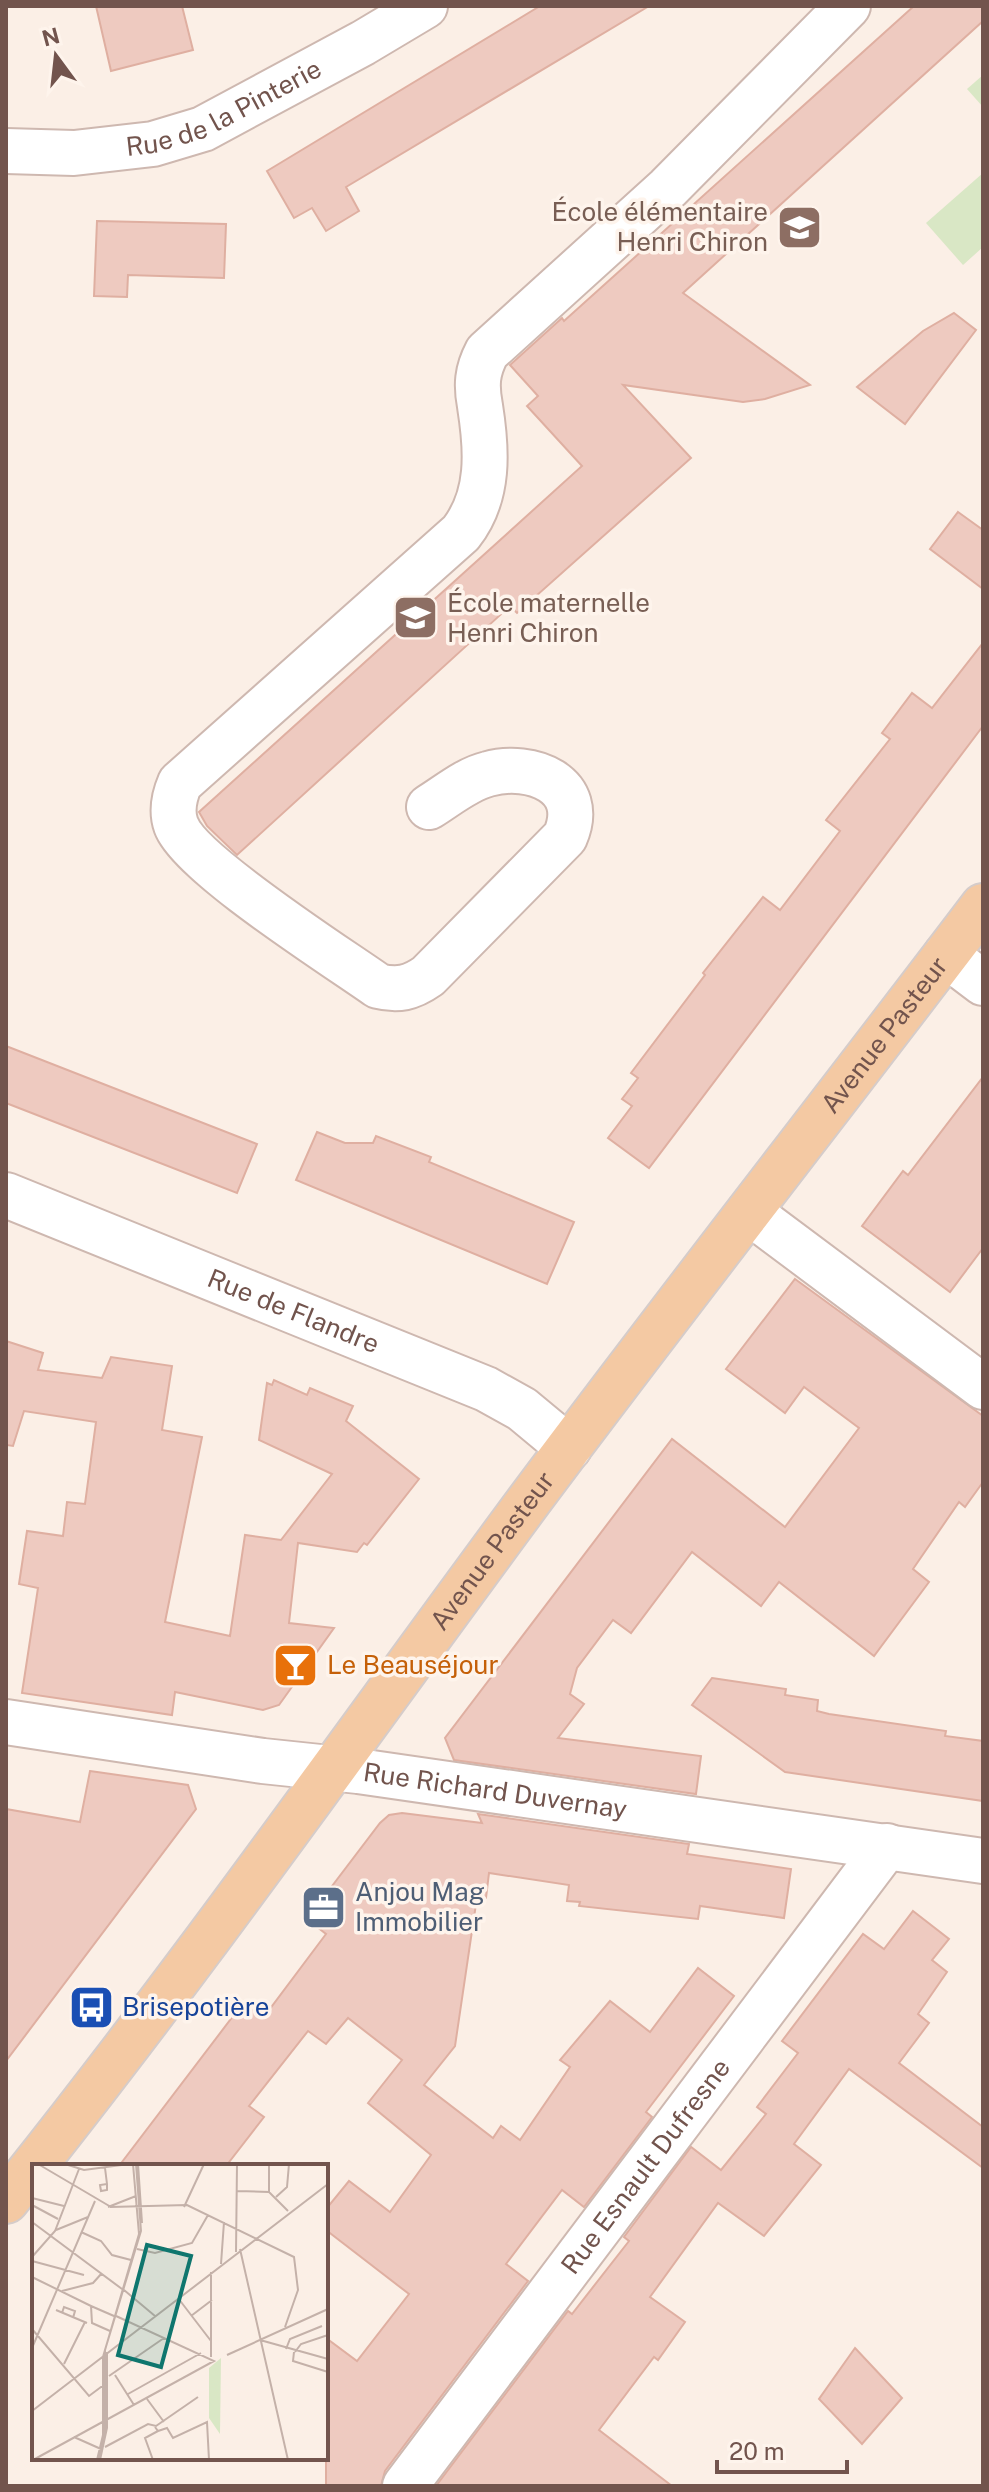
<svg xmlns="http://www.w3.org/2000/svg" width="989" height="2492" font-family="'Public Sans',sans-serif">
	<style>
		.green { fill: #d9e7c5 }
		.building { fill: #eecac0; stroke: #dfafa1; stroke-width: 2 }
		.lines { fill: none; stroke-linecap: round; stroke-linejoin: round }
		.minor-casing { stroke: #ceb8b0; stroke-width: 48 }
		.major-casing { stroke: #d5ccca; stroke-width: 48 }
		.minor { stroke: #fff; stroke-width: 44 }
		.major { stroke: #f4c9a3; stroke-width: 44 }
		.labels { text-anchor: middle; stroke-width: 7; stroke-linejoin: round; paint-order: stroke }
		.street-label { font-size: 26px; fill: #72544d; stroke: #fef4ec }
		.education-label { font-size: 26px; fill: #785e54; stroke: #fef4ec; text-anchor: end }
		.food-label { font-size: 26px; fill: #c56008; stroke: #fef4ec; text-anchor: start }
		.service-label { font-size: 26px; fill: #4e5e75; stroke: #fef4ec; text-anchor: start }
		.transit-label { font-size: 26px; fill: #164399; stroke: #fef4ec; text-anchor: start }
		.inset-road { fill: none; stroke: #c4b1a9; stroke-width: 2 }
		.view { fill: #0f766e; fill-opacity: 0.15; stroke: #0f766e; stroke-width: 4 }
		.inset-edge { fill: none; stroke: #72544d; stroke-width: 4 }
	</style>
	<rect width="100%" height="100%" fill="#fbefe6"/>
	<g class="green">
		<path d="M983,75V107L967,89Z"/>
		<path d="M983,173V247L963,265L926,223Z"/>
	</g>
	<g class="building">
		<path d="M96,6H182L193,50L111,71Z"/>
		<path d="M540,6H649L346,187L359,211L326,231L312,208L294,218L267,171Z"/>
		<path d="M914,6H983V21L683,293L810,385L765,399L743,402L623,385L691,458L517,613L510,606L237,855L207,826L199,812L582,466L527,406L538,396L510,365L562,318L564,321Z"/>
		<path d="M97,221L226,224L224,278L128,275L127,297L94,296Z"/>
		<path d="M954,313L976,330L905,424L857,387L923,331Z"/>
		<path d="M958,512L983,530V589L930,549Z"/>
		<path d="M983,643V726L649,1168L608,1138L632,1106L622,1099L638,1078L631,1073L705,975L703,973L763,897L780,910L840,831L826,820L890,739L882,733L912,693L932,708Z"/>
		<path d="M6,1046L257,1144L237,1193L6,1103Z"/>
		<path d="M983,1077V1248L950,1292L862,1226L903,1171L908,1175Z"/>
		<path d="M317,1132L345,1143H373L376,1136L431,1157L429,1162L574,1222L547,1284L296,1180Z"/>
		<path d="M795,1279L983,1416V1482L965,1507L959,1502L913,1569L929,1582L874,1656L779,1582L761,1606L692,1552L631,1633L613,1620L577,1668L570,1694L584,1704L558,1738L701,1756L696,1794L454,1760L445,1738L672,1439L785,1527L859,1428L804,1387L785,1413L726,1369Z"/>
		<path d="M6,1341L43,1353L38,1370L102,1378L111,1357L172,1366L162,1430L202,1437L165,1622L230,1636L245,1535L281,1540L332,1474L259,1440L267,1383L272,1385L274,1380L307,1395L310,1388L353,1406L346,1421L419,1479L367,1545L364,1543L357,1552L298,1543L289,1623L334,1628L279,1705L263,1710L175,1692L172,1715L22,1693L38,1588L19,1584L27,1531L63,1536L67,1502L85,1504L96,1422L24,1411L13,1446L6,1445Z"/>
		<path d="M712,1678L786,1689L785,1695L818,1700L817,1711L829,1714L946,1731L945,1736L983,1741V1801L785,1772L692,1705Z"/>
		<path d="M90,1771L188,1785L196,1809L6,2061V1809L80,1822Z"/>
		<path d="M402,1813L482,1823L478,1814L689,1844L687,1854L791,1869L784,1918L700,1906L698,1919L579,1906L580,1902L567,1901L569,1885L489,1873L486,1898L477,1897L455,2046L424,2085L493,2138L501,2126L520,2140L570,2067L560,2060L610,2001L650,2032L698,1968L734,1996L646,2112L652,2117L584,2207L562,2190L506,2264L528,2281L385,2471L381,2486H326V2338L357,2361L409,2294L326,2230V2209L349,2181L390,2212L431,2155L368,2103L402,2060L348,2018L326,2044L308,2031L249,2106L264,2117L226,2166H119L243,2003L263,2018L326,1934L307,1919L380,1823L389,1815Z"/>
		<path d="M913,1911L949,1939L932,1960L947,1972L918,2014L929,2023L899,2063L983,2127V2168L849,2069L794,2144L821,2165L764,2236L718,2203L650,2297L685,2322L658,2360L654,2357L599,2430L672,2486H436L568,2311L572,2314L629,2241L624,2237L691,2147L721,2170L766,2114L757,2107L798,2053L782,2041L863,1934L884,1949Z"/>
		<path d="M855,2348L902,2398L862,2444L819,2399Z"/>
	</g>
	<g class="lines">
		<defs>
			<g id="minor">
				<path id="s1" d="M6,151L74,153L153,144L203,129L363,43L425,6"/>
				<path d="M429,807C447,796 467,779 488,774C531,762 588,784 565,837L428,976C411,988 398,991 378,986C337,957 190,864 176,825C171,811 174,797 180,783L461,533C490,496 487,450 480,406C476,385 477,371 487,352L668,188L848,6"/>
				<path d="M946,955L983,983"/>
				<path id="s2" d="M6,1195L486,1389L522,1409L569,1448"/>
				<path d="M749,1212L983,1387"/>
				<path id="s3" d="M6,1722L263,1761L358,1771L983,1861"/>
				<path id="s4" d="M405,2486L887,1846"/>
			</g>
			<g id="major">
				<path id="s5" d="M6,2201C188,1974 355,1736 528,1502C677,1302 832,1105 983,906"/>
			</g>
		</defs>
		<use href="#minor" class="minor-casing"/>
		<use href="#major" class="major-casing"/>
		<use href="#minor" class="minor"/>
		<use href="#major" class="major"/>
	</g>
	<defs>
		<symbol id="school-square" viewBox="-11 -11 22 22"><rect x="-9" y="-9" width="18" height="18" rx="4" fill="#8d6e63" stroke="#fef4ec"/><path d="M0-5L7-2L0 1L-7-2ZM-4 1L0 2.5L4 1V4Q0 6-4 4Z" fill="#fff"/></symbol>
		<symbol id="bar-square" viewBox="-11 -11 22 22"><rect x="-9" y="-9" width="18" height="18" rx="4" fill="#e8710a" stroke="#fef4ec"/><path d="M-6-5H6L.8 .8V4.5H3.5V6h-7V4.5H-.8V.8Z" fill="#fff"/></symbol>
		<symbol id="office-square" viewBox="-11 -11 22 22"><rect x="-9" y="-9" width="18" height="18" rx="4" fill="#5c6f8a" stroke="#fef4ec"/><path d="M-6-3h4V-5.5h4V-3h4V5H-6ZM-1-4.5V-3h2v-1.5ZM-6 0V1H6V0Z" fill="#fff"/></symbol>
		<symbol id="bus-square" viewBox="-11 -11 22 22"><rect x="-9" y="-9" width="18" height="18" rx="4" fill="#1a4fb4" stroke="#fef4ec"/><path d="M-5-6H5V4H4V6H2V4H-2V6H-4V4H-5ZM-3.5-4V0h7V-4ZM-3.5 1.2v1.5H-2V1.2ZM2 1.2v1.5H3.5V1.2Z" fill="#fff"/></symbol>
	</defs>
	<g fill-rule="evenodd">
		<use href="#school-square" x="774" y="202" width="51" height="51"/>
		<use href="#school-square" x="390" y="592" width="51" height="51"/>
		<use href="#bar-square" x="270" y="1640" width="51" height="51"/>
		<use href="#office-square" x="298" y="1882" width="51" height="51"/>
		<use href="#bus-square" x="66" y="1982" width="51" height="51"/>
	</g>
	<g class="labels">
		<g class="street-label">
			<text dy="9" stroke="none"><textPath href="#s1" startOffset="226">Rue de la Pinterie</textPath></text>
			<text dy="9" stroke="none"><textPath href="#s5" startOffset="1460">Avenue Pasteur</textPath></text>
			<text dy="9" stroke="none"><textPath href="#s2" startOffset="310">Rue de Flandre</textPath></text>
			<text dy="9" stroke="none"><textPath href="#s5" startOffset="812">Avenue Pasteur</textPath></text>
			<text dy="9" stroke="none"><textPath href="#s3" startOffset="494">Rue Richard Duvernay</textPath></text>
			<text dy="9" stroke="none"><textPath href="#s4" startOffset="400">Rue Esnault Dufresne</textPath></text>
		</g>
		<g class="education-label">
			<text x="768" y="221">École élémentaire<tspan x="768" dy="30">Henri Chiron</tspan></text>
			<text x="447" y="612" text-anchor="start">École maternelle<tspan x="447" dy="30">Henri Chiron</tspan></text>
		</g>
		<g class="food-label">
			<text x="327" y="1674">Le Beauséjour</text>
		</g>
		<g class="service-label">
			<text x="355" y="1901">Anjou Mag<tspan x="355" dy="30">Immobilier</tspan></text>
		</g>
		<g class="transit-label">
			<text x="122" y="2016">Brisepotière</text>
		</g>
	</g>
	<g transform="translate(32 2164)">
		<rect width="296" height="296" fill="#fbefe6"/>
		<path d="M189,194L188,270L177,254V204Z" fill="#d9e7c5"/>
		<path class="inset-road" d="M6,0L79,43M33,0L52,6L97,0M106,0L110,59M73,4L75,20V26L69,27L68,21L75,20M205,27L237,28L256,47M237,28V0M244,33L255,23L257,0M0,34L32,42M0,41L26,55M76,43L104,32M78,43L155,41L262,93L266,126L253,163M152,43L172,0M0,58L90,125M24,66L56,53M49,68L69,77L80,91L99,96M105,85L123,89L160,79L176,51M208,85L256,296M204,88L205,0M0,93L23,67L47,5M0,97L52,111M189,100L192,58M179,108V193M0,113L59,142L60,159L78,167M92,126L123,152M30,127L61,119L70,109M146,134L179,177M59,142L82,152M24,146L55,159M30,149L32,143L43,147L41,154M159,152L180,136M0,165L57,232L73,220M228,176L296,195M0,184L63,37M254,185L258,175L290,162M262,188L261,197L296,208M263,188L269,180L296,171M195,191L296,145M32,200L53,158M83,211L102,241M77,212L132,174M96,230L169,189M115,235L132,258M0,247L296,20M123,263L126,267L135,264L141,274L175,258L177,296M42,273L69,285M73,283L116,260L124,262L166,233M1,296L182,197L84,152M65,296L71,271V193L107,70L101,0M67,296L73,271V186L109,67L104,0M68,296L75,264V188M121,296L113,274L126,267"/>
		<path class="view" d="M115,81L159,92L129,203L86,191Z"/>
		<rect width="296" height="296" class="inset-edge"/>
	</g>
	<rect width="989" height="2492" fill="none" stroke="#72544d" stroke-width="16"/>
	<g transform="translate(56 56) rotate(345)" stroke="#fef4ec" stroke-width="6" paint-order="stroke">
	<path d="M0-6L14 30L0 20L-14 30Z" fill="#72544d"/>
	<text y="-12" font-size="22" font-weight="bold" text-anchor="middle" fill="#72544d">N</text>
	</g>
	<path d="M717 2460v12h130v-12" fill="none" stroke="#72544d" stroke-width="4"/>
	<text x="729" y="2460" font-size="24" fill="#72544d" stroke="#fef4ec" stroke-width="6" paint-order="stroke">20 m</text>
</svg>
